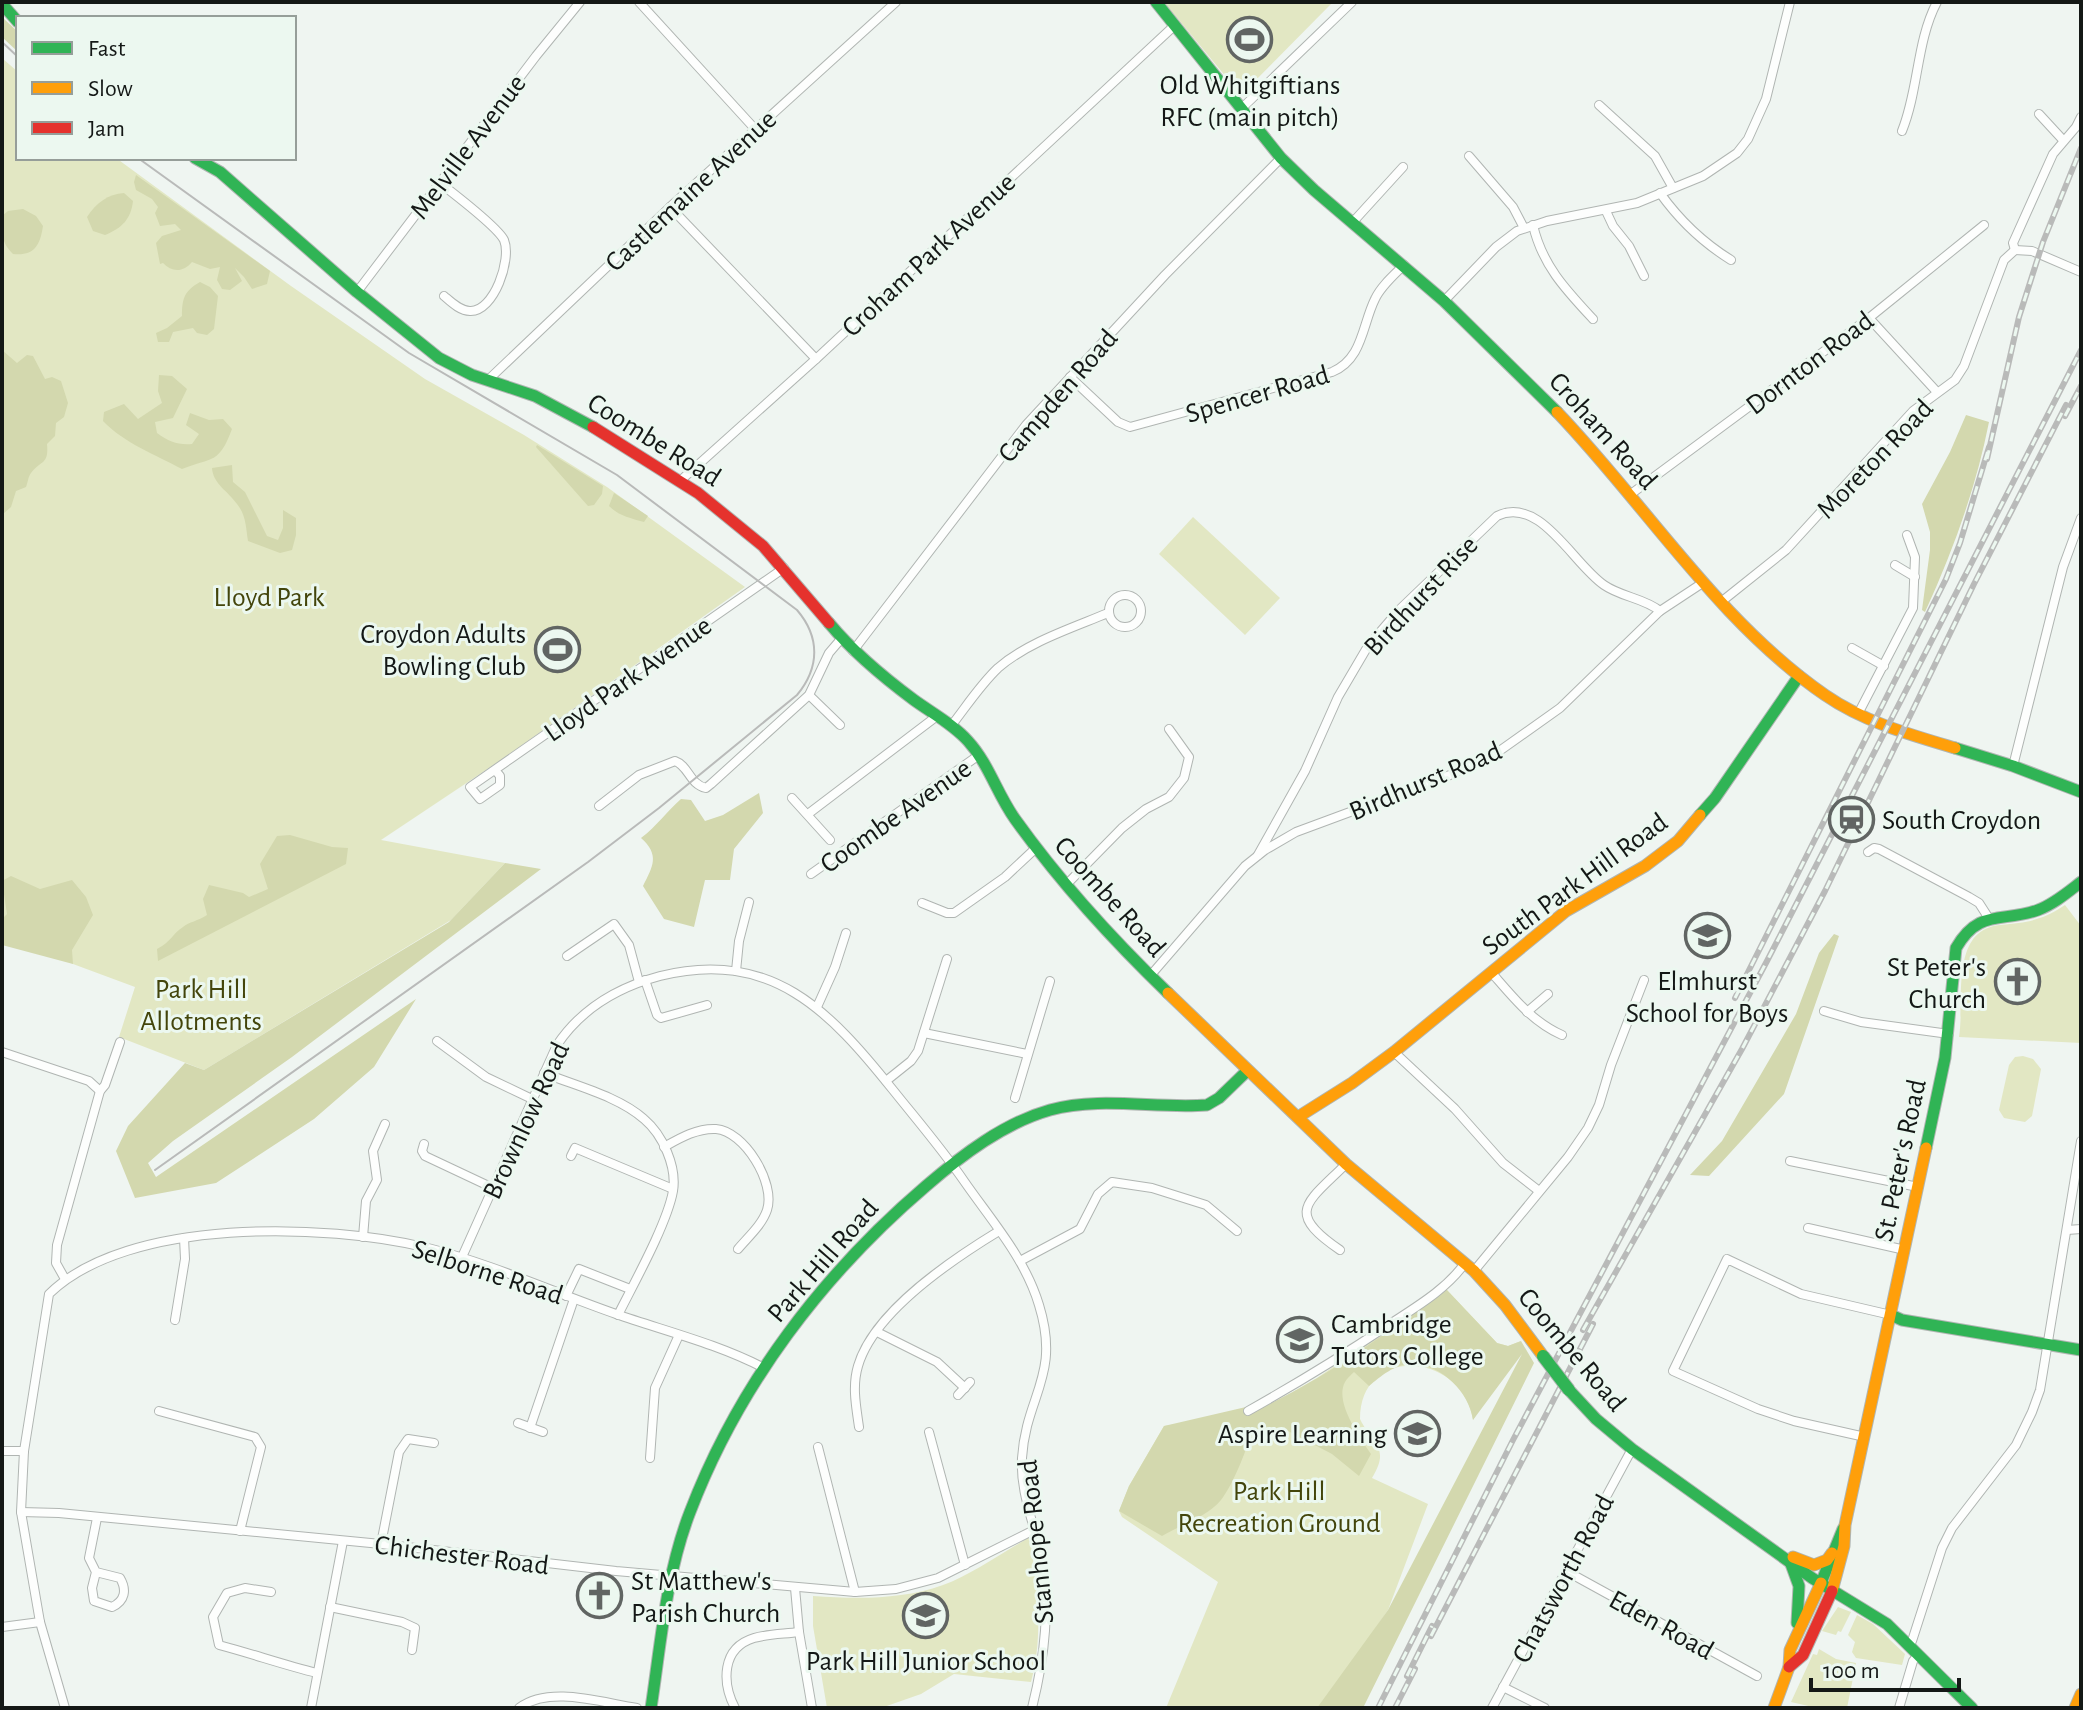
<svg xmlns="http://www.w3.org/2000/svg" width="2083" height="1710" font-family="'Alegreya Sans',sans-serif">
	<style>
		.green { fill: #e2e7c3 }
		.forest { fill: #d3d8ae }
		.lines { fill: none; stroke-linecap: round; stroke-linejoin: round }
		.street-casing { stroke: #b0b5b2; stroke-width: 10 }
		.fast-casing { stroke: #b0b5b2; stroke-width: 13 }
		.slow-casing { stroke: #b0b5b2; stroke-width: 13 }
		.jam-casing { stroke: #b0b5b2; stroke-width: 13 }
		.street { stroke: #fdfefd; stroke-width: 8 }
		.fast { stroke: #30b455; stroke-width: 11 }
		.slow { stroke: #ff9f0a; stroke-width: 11 }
		.jam { stroke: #e5322d; stroke-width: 11 }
		.tram { stroke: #b9bab9; stroke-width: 2 }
		.rail-casing { stroke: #b9bab9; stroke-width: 6 }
		.rail { stroke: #ecf8f0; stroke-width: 3; stroke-dasharray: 9; stroke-linecap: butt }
		.fast-bridge-casing { stroke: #b0b5b2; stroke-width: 14; stroke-linecap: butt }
		.fast-bridge { stroke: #30b455; stroke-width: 12 }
		.labels { text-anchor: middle; stroke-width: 6; stroke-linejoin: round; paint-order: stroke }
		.poi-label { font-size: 28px; fill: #141816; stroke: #ecf8f0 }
		.street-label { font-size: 28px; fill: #141816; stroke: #ecf8f0 }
		.park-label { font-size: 28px; fill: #43450b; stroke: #ecf8f0 }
	</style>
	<rect width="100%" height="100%" fill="#eff5f1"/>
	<g class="green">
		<path d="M1164,2H1333L1241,95Z"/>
		<path d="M2,58L18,72V158H116L291,286L425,379L524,435L607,487L745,587L498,762L381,840L505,863L451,920L204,1070L119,1037L135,987L73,964L40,945L2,936Z"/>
		<path d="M1193,517L1280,598L1245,635L1159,554Z"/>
		<path d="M2065,905L2081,926V1043L1959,1037C1965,1001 1949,930 2000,925C2028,922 2041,921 2065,905Z"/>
		<path d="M2023,1056L2033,1059L2041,1069L2032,1116L2025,1122L2004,1118L1999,1110L2009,1065L2015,1057Z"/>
		<path d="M1446,1289L1497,1343L1508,1346L1521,1341L1473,1420C1463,1352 1360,1344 1360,1419C1372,1444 1391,1447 1372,1478L1428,1504L1388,1610L1321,1708H1166L1218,1582L1122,1517L1119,1511L1129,1486L1164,1426L1250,1413L1270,1405L1317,1378Z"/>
		<path d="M1030,1537C1037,1587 1044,1633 1031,1682L954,1674L921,1694L881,1708H827L813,1626V1596C857,1599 901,1600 943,1585C971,1575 1003,1552 1030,1537Z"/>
		<path d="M1838,1607L1851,1612L1841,1632L1838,1631L1836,1635L1822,1631Z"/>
		<path d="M1857,1615L1873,1624L1905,1654L1902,1665L1856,1658L1852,1652L1855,1642L1848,1635Z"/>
		<path d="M1819,1649L1836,1659L1856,1663L1847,1708H1817L1791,1702L1813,1654L1817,1655Z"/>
	</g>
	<g class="forest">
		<path d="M2,17L18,32V52L2,37Z"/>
		<path d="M136,175L270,271L267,284L252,289L244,277L235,268L242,281L230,290L222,289L217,280L220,267L210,269L192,262C184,272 172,273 163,263L160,264L156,243L162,236L181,230L175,224L160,226L155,213L158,207L152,199L136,190L134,182Z"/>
		<path d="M124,193L133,201C131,219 122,228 105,235L93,231L87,217C96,203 108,194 124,193Z"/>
		<path d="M23,209L36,216L43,226C40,246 34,256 13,254C1,242 2,233 2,216L8,211Z"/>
		<path d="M200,282L210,287L218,296L214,329L207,335L197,333L193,328L173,332L169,342H158L156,333L167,328L182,316C182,299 184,291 200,282Z"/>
		<path d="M2,350L17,363L27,355L33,356L45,379L52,377L61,381L68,403L64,417L56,423L55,436L47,444C49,465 41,460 31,473C28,477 28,482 26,487L16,491L11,507L3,514L2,529Z"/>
		<path d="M159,375L172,376L187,389L173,418L155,422L157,433C169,442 178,445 192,444L199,434L186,425L190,413L209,420L223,419L232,429C219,464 213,457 182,469C156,455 124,443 103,421L104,412L124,404L138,419L162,403L158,391Z"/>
		<path d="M1966,415L1989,422C1976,488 1953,551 1925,612L1922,610L1930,550V532L1922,504L1950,452Z"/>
		<path d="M537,445L603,486L602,494L594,505L588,506L536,447Z"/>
		<path d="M232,465L233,482L245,492L267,536L278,540L283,528V510L296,518V535L292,550L280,553L248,541C246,528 246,515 237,504C228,491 213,484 212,468Z"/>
		<path d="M614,493L648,516L644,522C630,518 619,516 609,506Z"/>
		<path d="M759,793L763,813L734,849L730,880H705L694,927L664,919L643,886C653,866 660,855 641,838C657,826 666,812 681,799L691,800L705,821L723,815Z"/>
		<path d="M290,835L332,847L348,848L346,864L158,961L157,949C171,942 173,933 183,927C189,922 198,921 207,915L203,899L209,885L243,893L249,897L268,889L260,864L277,836Z"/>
		<path d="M505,863L541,869L292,1057L173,1141L148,1163L156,1177L416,999L374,1067L314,1119L216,1183L135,1198L116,1151L128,1126L185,1063L204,1070L449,922Z"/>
		<path d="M11,876L40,889L72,880L86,897L93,915L72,950L73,964L2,945V919L7,914L2,881Z"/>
		<path d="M1834,934L1839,936L1784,1094L1709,1176L1690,1175L1722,1141L1796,1014L1819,953Z"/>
		<path d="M1446,1289L1497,1343L1508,1346L1521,1341L1534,1363L1363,1708H1317L1388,1610L1522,1354L1473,1420C1469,1392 1442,1365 1413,1364C1396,1363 1381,1376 1369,1386L1354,1372C1351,1375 1347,1378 1345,1382C1334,1402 1360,1438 1371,1454L1359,1476L1332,1454L1288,1431L1252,1432C1245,1453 1234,1483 1221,1500C1207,1517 1180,1525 1162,1536L1119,1511L1129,1486L1164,1426L1246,1407L1250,1413C1321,1382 1384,1335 1446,1289Z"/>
	</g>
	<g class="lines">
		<defs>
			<g id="street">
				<path d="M639,2L755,129"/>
				<path d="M1599,105L1655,156L1673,188"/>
				<path d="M1242,108L1352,2"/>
				<path d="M2039,114L2063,140"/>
				<path d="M1902,131C1919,89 1916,42 1937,2"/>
				<path d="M1469,156L1513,207L1524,228"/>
				<path d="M440,183C453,193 498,228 504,240C512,259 494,312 470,311C460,311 451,302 444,296"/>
				<path d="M1660,193C1680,221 1702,242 1731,260"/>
				<path d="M670,207L816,359"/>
				<path d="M1606,211L1613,226L1629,246L1644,276"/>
				<path d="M1352,223L1403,167"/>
				<path d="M1533,225C1542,265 1566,290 1593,319"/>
				<path d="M2015,250L2013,243L2053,154L2076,127L2081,117"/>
				<path d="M2015,250L2032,251L2081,272"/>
				<path d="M357,292L536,56L580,2"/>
				<path d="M1444,301L1496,247L1517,231L1547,221L1637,203L1703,176L1737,153L1748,139L1766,99L1790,2"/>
				<path d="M1869,318L1937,392"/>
				<path d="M1070,377L1118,422L1130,427L1332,372C1363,359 1362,325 1375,299C1381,286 1394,275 1404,265"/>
				<path d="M488,380L670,207L896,2"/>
				<path d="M680,481L816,359L1174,26"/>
				<path d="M1631,494L1869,318L1984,225"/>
				<path d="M1895,565L1915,577"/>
				<circle cx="1125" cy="611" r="16"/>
				<path d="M1721,602L1786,550L1913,411L1955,380L1964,366L2004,260L2015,250"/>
				<path d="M1852,648L1884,666"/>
				<path d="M853,651L1026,425L1165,275L1281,158"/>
				<path d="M809,695L840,725"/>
				<path d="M1858,714L1913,608L1915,557L1907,535"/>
				<path d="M951,726C966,707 980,685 998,668C1028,642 1072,628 1108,613"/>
				<path d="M2013,766L2063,567L2081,518"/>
				<path d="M495,770L500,776V785L480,799L470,787L784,568"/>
				<path d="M792,798L830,840"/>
				<path d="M599,806L639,775L675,761C689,766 689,784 706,788L711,784L809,695L829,653L841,639"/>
				<path d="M808,814L937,716"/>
				<path d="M1868,852L1874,848L1879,849L1969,897L1979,903L1988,917"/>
				<path d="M1258,855L1305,771L1338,697L1368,646L1399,610L1497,516C1540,495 1573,564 1604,585C1621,597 1644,598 1660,611"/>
				<path d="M811,874L979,755"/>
				<path d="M1066,885L1122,828L1146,809L1169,797L1184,778L1189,757L1169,729"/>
				<path d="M922,903L947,913H954L1005,877L1036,848"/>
				<path d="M567,956L614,924L629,945L639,982"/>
				<path d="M736,971L739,941L749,902"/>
				<path d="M1491,972C1512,996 1532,1022 1562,1035"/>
				<path d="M1150,976L1245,866L1265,850L1296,832L1450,775L1498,752L1560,708L1660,611L1704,582"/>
				<path d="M645,980L657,1015L661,1018L707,1005"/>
				<path d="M817,1007L835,967L846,933"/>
				<path d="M1824,1011L1861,1022L1949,1034"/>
				<path d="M1527,1012L1548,994"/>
				<path d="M924,1033L1027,1054"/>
				<path d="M437,1041L486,1077L532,1099"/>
				<path d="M2,1052L89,1081L100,1091"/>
				<path d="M1394,1052L1455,1109L1503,1163L1539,1191"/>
				<path d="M544,1073C576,1086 618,1096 644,1119C663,1135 677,1167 673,1191C667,1224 634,1283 618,1315"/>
				<path d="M886,1081L911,1061L918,1051L947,959"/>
				<path d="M1015,1098L1050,981"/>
				<path d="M424,1144L422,1151L425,1156L493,1188"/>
				<path d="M664,1147C680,1138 697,1128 716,1129C744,1131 776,1183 767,1210C762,1225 748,1237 738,1249"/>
				<path d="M571,1156L575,1148L673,1189"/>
				<path d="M1790,1161L1918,1187"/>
				<path d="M1808,1228L1905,1250"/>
				<path d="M2067,1230L2081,1229"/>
				<path d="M363,1237L366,1201L377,1180L373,1151L385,1124"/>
				<path d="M1340,1250C1284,1212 1307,1203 1346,1164"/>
				<path d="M462,1257L557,1045C581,1009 619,987 660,976C771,948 830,1011 893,1090C917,1120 942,1149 964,1181C991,1220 1025,1258 1039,1305C1061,1376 1026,1395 1022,1458C1020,1491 1033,1520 1040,1552C1051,1606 1045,1656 1032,1708"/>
				<path d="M1020,1261L1080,1229L1098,1194L1112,1182L1152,1188L1206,1205L1237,1231"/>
				<path d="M1474,1271L1568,1157L1588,1128L1599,1105L1611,1065L1644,980"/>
				<path d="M65,1279L56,1263L57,1245L100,1091L105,1085L120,1042"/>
				<path d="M566,1296L579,1269L630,1289"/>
				<path d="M175,1320L185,1259L184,1238"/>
				<path d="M877,1332L937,1362L965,1388"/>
				<path d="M958,1395L970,1382"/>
				<path d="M159,1411L255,1437L261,1447L240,1531"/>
				<path d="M1248,1411C1296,1384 1342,1356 1387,1326C1414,1308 1446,1290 1465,1263"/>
				<path d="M518,1423L543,1432"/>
				<path d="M859,1427C856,1406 852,1386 858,1366C874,1311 953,1259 999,1231"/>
				<path d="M530,1428L574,1299"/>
				<path d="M929,1432L965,1565"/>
				<path d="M1865,1437L1794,1421L1758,1409L1673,1371L1727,1259L1801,1294L1891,1315"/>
				<path d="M818,1447L855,1592"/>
				<path d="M2,1451H24"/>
				<path d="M650,1458L655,1388L679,1335"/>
				<path d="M21,1512L59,1513L381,1544L616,1571L855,1592L896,1589L938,1578L1034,1530"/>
				<path d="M381,1544L399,1452L408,1439L434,1443"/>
				<path d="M1566,1571L1757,1676"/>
				<path d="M96,1572L120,1578C127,1590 125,1601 112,1607L94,1601L92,1588L96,1572L89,1558L97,1518"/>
				<path d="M795,1588L799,1632L812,1708"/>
				<path d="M271,1592L245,1588L227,1593L213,1617L219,1645C253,1654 284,1665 317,1673"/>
				<path d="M330,1607L402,1622L415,1628L412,1650"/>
				<path d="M2,1627L40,1622"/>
				<path d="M1908,1645L1912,1641L1942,1548L1952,1528L2016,1445L2032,1412L2040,1390L2081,1141"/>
				<path d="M1503,1687L1545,1708"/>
				<path d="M65,1708L40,1622L21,1512L24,1451L49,1294C128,1217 326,1223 428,1248C492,1264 553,1292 616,1314C665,1331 718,1344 764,1368"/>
				<path d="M311,1708L343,1541"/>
				<path d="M519,1708C550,1685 602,1703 637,1708"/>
				<path d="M735,1708C722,1683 721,1648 754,1638C768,1634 784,1634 799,1632"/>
				<path d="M1492,1708L1632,1449"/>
				<path d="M1899,1708L1913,1661L1918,1655"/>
			</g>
			<g id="fast">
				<path d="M1156,2L1281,158L1314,190L1444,301L1557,412"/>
				<path d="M2,4L18,22"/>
				<path d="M195,158L220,172L357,292L439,358L472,375L535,396L593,427"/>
				<path d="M829,623C854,653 883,677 914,700C932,713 954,725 968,741C989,764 997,794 1015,819C1060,882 1113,940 1168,993"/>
				<path d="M1955,748L2013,766L2081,792"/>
				<path d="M1700,815L1715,798L1799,676"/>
				<path d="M1926,1148L1945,1058L1956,948C1979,908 2002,923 2038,910C2054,904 2068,892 2081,882"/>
				<path d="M1891,1315L1902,1320L2081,1350"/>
				<path d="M1569,1390L1596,1419L1632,1449L1812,1578L1887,1624L1972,1708"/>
				<path d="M1791,1564L1799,1586L1797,1623"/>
				<path d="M1821,1583L1843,1529"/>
				<path d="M651,1708C661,1642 666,1574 690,1512C739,1384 823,1274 926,1186C962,1155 1004,1123 1050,1110C1101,1096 1155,1109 1207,1105L1219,1098L1247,1071"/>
			</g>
			<g id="slow">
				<path d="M1557,412C1646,505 1718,621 1825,695C1864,722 1911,735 1955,748"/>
				<path d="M1168,993L1346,1164L1474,1271L1505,1305L1543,1356"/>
				<path d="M1298,1117L1352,1083L1394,1052L1566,911L1645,866L1678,841L1700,815"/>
				<path d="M1793,1557L1814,1565L1827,1560L1832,1553"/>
				<path d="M1832,1591L1844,1546L1845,1525L1926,1148"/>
				<path d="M1774,1708L1789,1667L1790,1650L1821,1583"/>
				<path d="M2075,1708L2081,1694"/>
			</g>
			<g id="jam">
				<path d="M593,427L698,493L763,546L829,623"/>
				<path d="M1789,1667L1803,1655L1832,1591"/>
			</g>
		</defs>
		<use href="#street" class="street-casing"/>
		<use href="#fast" class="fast-casing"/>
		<use href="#slow" class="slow-casing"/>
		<use href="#jam" class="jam-casing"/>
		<use href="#street" class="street"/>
		<use href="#fast" class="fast"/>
		<use href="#slow" class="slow"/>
		<use href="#jam" class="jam"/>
		<g class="tram">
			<path d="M2,42L18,57"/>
			<path d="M138,158L409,353L617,475L797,610C820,637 820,667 797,695L659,808L588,862L155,1170"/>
		</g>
		<defs>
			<g id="rail">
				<path d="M2065,416L2081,386"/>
				<path d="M1987,459L2019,317L2043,242L2081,148"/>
				<path d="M1735,998L1946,579L1960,543L1989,447"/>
				<path d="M1583,1330L1742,1049L1825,891L1974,584L2066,405"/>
				<path d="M1431,1636L1593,1324"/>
				<path d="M1407,1676L1432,1626"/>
				<path d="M1378,1708L1513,1440L1767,961L2081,350"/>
				<path d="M1395,1708L1415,1669"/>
			</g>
		</defs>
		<use href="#rail" class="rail-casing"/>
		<use href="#rail" class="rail"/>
		<defs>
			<path id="fast-bridge" d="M1543,1356L1569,1390"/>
		</defs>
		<use href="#fast-bridge" class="fast-bridge-casing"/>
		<use href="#fast-bridge" class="fast-bridge"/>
	</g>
	<defs>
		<symbol id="stadium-ring" viewBox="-11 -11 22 22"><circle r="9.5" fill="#ecf8f0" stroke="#616563" stroke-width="1.5"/><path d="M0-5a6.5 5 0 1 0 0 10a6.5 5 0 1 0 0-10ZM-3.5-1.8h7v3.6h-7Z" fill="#616563"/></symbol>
		<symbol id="station-ring" viewBox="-11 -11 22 22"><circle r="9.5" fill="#ecf8f0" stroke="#616563" stroke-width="1.5"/><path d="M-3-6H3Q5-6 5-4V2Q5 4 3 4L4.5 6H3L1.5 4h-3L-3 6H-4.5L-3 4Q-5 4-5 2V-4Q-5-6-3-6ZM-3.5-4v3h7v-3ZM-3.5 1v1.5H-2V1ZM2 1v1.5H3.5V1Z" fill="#616563"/></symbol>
		<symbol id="school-ring" viewBox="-11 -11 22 22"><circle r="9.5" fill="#ecf8f0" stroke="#616563" stroke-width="1.5"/><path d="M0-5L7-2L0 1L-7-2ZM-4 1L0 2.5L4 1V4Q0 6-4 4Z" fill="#616563"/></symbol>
		<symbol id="church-ring" viewBox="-11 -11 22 22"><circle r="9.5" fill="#ecf8f0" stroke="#616563" stroke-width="1.5"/><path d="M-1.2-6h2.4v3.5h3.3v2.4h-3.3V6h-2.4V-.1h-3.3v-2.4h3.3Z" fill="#616563"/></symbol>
		<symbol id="university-ring" viewBox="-11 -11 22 22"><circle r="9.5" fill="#ecf8f0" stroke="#616563" stroke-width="1.5"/><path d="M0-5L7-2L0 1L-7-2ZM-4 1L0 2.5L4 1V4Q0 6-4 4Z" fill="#616563"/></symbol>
	</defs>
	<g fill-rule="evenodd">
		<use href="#stadium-ring" x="1224" y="14" width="51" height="51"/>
		<use href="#stadium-ring" x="532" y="624" width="51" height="51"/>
		<use href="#station-ring" x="1826" y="794" width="51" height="51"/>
		<use href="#school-ring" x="1682" y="910" width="51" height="51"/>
		<use href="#church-ring" x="1992" y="956" width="51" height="51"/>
		<use href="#university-ring" x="1274" y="1314" width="51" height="51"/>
		<use href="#school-ring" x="1392" y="1408" width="51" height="51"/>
		<use href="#church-ring" x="574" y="1570" width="51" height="51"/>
		<use href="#school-ring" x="900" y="1590" width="51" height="51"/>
	</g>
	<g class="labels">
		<g class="poi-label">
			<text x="1250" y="94">Old Whitgiftians<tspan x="1250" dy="32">RFC (main pitch)</tspan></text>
			<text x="526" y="643" text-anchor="end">Croydon Adults<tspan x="526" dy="32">Bowling Club</tspan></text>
			<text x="1882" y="829" text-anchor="start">South Croydon</text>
			<text x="1986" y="976" text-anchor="end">St Peter's<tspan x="1986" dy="32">Church</tspan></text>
			<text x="1707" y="990">Elmhurst<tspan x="1707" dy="32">School for Boys</tspan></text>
			<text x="1331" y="1333" text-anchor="start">Cambridge<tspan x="1331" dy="32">Tutors College</tspan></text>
			<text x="1387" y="1443" text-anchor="end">Aspire Learning</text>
			<text x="631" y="1590" text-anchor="start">St Matthew's<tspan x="631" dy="32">Parish Church</tspan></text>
			<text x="926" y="1670">Park Hill Junior School</text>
		</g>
		<g class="street-label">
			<text transform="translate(467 146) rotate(-53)" y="10">Melville Avenue</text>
			<text transform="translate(690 190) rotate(-43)" y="10">Castlemaine Avenue</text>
			<text transform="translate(928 254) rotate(-43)" y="10">Croham Park Avenue</text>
			<text transform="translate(1809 362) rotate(-37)" y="10">Dornton Road</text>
			<text transform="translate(1257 393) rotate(-16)" y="10">Spencer Road</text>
			<text transform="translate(1057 395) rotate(-49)" y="10">Campden Road</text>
			<text transform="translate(1604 430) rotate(48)" y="10">Croham Road</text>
			<text transform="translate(655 439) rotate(32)" y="10">Coombe Road</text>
			<text transform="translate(1874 458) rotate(-46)" y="10">Moreton Road</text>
			<text transform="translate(1420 595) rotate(-47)" y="10">Birdhurst Rise</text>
			<text transform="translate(627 678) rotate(-35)" y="10">Lloyd Park Avenue</text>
			<text transform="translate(1425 780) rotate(-23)" y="10">Birdhurst Road</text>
			<text transform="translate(895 815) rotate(-35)" y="10">Coombe Avenue</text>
			<text transform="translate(1574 883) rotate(-36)" y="10">South Park Hill Road</text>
			<text transform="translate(1111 896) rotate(48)" y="10">Coombe Road</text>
			<text transform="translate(525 1120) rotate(-65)" y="10">Brownlow Road</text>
			<text transform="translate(1899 1160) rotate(-78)" y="10">St. Peter's Road</text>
			<text transform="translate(822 1260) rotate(-49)" y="10">Park Hill Road</text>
			<text transform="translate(488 1271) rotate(18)" y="10">Selborne Road</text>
			<text transform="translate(1573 1349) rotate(50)" y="10">Coombe Road</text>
			<text transform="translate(1035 1542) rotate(-96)" y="10">Stanhope Road</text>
			<text transform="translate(462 1554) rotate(7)" y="10">Chichester Road</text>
			<text transform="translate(1562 1578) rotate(-62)" y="10">Chatsworth Road</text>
			<text transform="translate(1662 1624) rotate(29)" y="10">Eden Road</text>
		</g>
		<g class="park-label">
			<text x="269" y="606">Lloyd Park</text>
			<text x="201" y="998">Park Hill<tspan x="201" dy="32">Allotments</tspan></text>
			<text x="1279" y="1500">Park Hill<tspan x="1279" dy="32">Recreation Ground</tspan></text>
		</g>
	</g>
	<rect width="2083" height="1710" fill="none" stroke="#141816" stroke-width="8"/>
	<rect x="16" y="16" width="280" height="144" fill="#ecf8f0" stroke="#969e99" stroke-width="2"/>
	<rect x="32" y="42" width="40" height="12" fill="#30b455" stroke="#969e99" stroke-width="2"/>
	<text x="88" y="56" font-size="24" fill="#141816">Fast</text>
	<rect x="32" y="82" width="40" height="12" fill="#ff9f0a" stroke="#969e99" stroke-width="2"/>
	<text x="88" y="96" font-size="24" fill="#141816">Slow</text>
	<rect x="32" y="122" width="40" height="12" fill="#e5322d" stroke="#969e99" stroke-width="2"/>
	<text x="88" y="136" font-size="24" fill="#141816">Jam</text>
	<path d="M1811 1678v12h148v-12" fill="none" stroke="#141816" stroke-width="4"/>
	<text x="1823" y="1678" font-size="24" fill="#141816" stroke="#ecf8f0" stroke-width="6" paint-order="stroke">100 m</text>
</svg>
